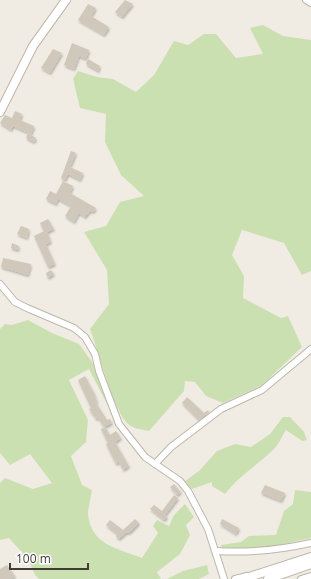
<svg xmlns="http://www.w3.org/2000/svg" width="311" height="579" font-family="'Open Sans',sans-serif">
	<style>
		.green { fill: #cbe0b1 }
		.building { fill: #d0c8bb; filter: url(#shadow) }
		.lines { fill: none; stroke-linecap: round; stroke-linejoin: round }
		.minor-casing { stroke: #bdb7ab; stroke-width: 8 }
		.tertiary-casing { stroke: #bdb7ab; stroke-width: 10 }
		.minor { stroke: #fff; stroke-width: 6 }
		.tertiary { stroke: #fff; stroke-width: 8 }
	</style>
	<defs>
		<filter id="shadow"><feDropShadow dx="1" dy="2" stdDeviation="1" flood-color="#0004"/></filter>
	</defs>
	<rect width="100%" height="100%" fill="#f0ece4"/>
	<g class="green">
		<path d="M263,25L283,36L311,40V271L302,275L284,243L242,230L232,255L244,276L243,298L281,318L288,316L302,347L262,385L223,403L206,396L195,382L185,381L184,391L149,431C144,430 136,429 131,426C115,418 98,349 90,329L109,304L107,270L84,232L106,226L120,202L144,196L121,175L105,142L106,114L80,108L73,79L78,71L97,77L113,79L136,92L154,75L174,41L188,45L204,34H216L236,58L263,54L250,28Z"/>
		<path d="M28,320L52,333L79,344L92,362L108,406L89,369L69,380L88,420L86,442L71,456L82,485L92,490C91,497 88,507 88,514C91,545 117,548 142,558L158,533L153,526L157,520L169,526L174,515L185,504L194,517L186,525L190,535L180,554L157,572L161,579H39L35,575L28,559L9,538L0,540V483L5,478L33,489L52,483L30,454L10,465L0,453V329L5,324L12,325Z"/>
		<path d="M283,417H290L304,432L307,440L302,441L286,430C282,436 279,444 274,449C258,465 238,476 225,494L212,486V482L192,489L185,481L199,471L217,451L235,444L251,447L270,434Z"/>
		<path d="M295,490L311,492V538L266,548H222L221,545L241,542L249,536L276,535L284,511L293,504Z"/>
		<path d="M207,565L209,574L199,579H167L183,571Z"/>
	</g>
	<g class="building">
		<path d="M125,0L133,4L122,17L115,12Z"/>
		<path d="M88,4L96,8L91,16L109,27L104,35L78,20Z"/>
		<path d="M72,43L89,50L86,59L79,56L74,69L64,65Z"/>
		<path d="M53,49L62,53L50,73L41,68Z"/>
		<path d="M88,59L100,66L98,71L86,64Z"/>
		<path d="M15,111L22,114L20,120L34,126L31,134L13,126L11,130L0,123L5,115L12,118Z"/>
		<path d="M28,133L36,138L34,142L26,138Z"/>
		<path d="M71,151L76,153L70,167L83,173L80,180L68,174L65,180L61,178Z"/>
		<path d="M63,181L73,186L70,193L96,208L93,212L90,211L85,217L79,213L74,222L65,216L71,206L58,199L56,204L46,199L50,191L56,194Z"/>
		<path d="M48,219L54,229L47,232L51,242L46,244L55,264L48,267L34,236L44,231L40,223Z"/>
		<path d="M21,226L29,229L27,238L17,234Z"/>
		<path d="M12,243L19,246L18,250L11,248Z"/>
		<path d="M3,258L31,264L28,275L1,267Z"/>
		<path d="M51,270L54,274L48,278L46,273Z"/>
		<path d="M85,376L94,393L97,402L96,403L107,420L110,419L112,423L104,427L98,418L96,419L89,409L91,408L78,380Z"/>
		<path d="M187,397L204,413L208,410L209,412L199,420L182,403Z"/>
		<path d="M105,427L110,435L116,431L121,438L115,442L129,466L123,470L119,462L116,464L106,444L108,443L101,429Z"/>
		<path d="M174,484L181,492L177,495L170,487Z"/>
		<path d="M265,485L285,493L281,501L261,493Z"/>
		<path d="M174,495L178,498L165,515L167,517L164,520L150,509L154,505L162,511Z"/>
		<path d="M135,519L139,523L129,533L127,532L119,539L116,536L117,534L106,525L110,520L123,530Z"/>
		<path d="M222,519L239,528L236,534L220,524Z"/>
		<path d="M7,565L15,576L11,579H0V569Z"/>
	</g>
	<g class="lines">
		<defs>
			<g id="minor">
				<path d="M306,0L311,3"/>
				<path d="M0,284L15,302L27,308L74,328L85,337L95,354L99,371L119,424L145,457L180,481L188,491L208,529L224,579"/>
				<path d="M155,464L171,447L221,409L262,390L311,349"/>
				<path d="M216,551C249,553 280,550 311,543"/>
				<path d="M235,579L247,576"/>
				<path d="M301,579L311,576"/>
			</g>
			<g id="tertiary">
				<path d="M0,112L33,46L66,0"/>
				<path d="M243,579L311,557"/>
				<path d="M268,579L311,564"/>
			</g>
		</defs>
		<use href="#minor" class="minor-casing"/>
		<use href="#tertiary" class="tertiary-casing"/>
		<use href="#minor" class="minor"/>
		<use href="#tertiary" class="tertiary"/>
	</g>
	<path d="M10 563v6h78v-6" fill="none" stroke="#413c35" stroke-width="2"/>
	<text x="16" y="563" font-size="12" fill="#413c35" stroke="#ffffff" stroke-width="3" paint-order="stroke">100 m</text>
</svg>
